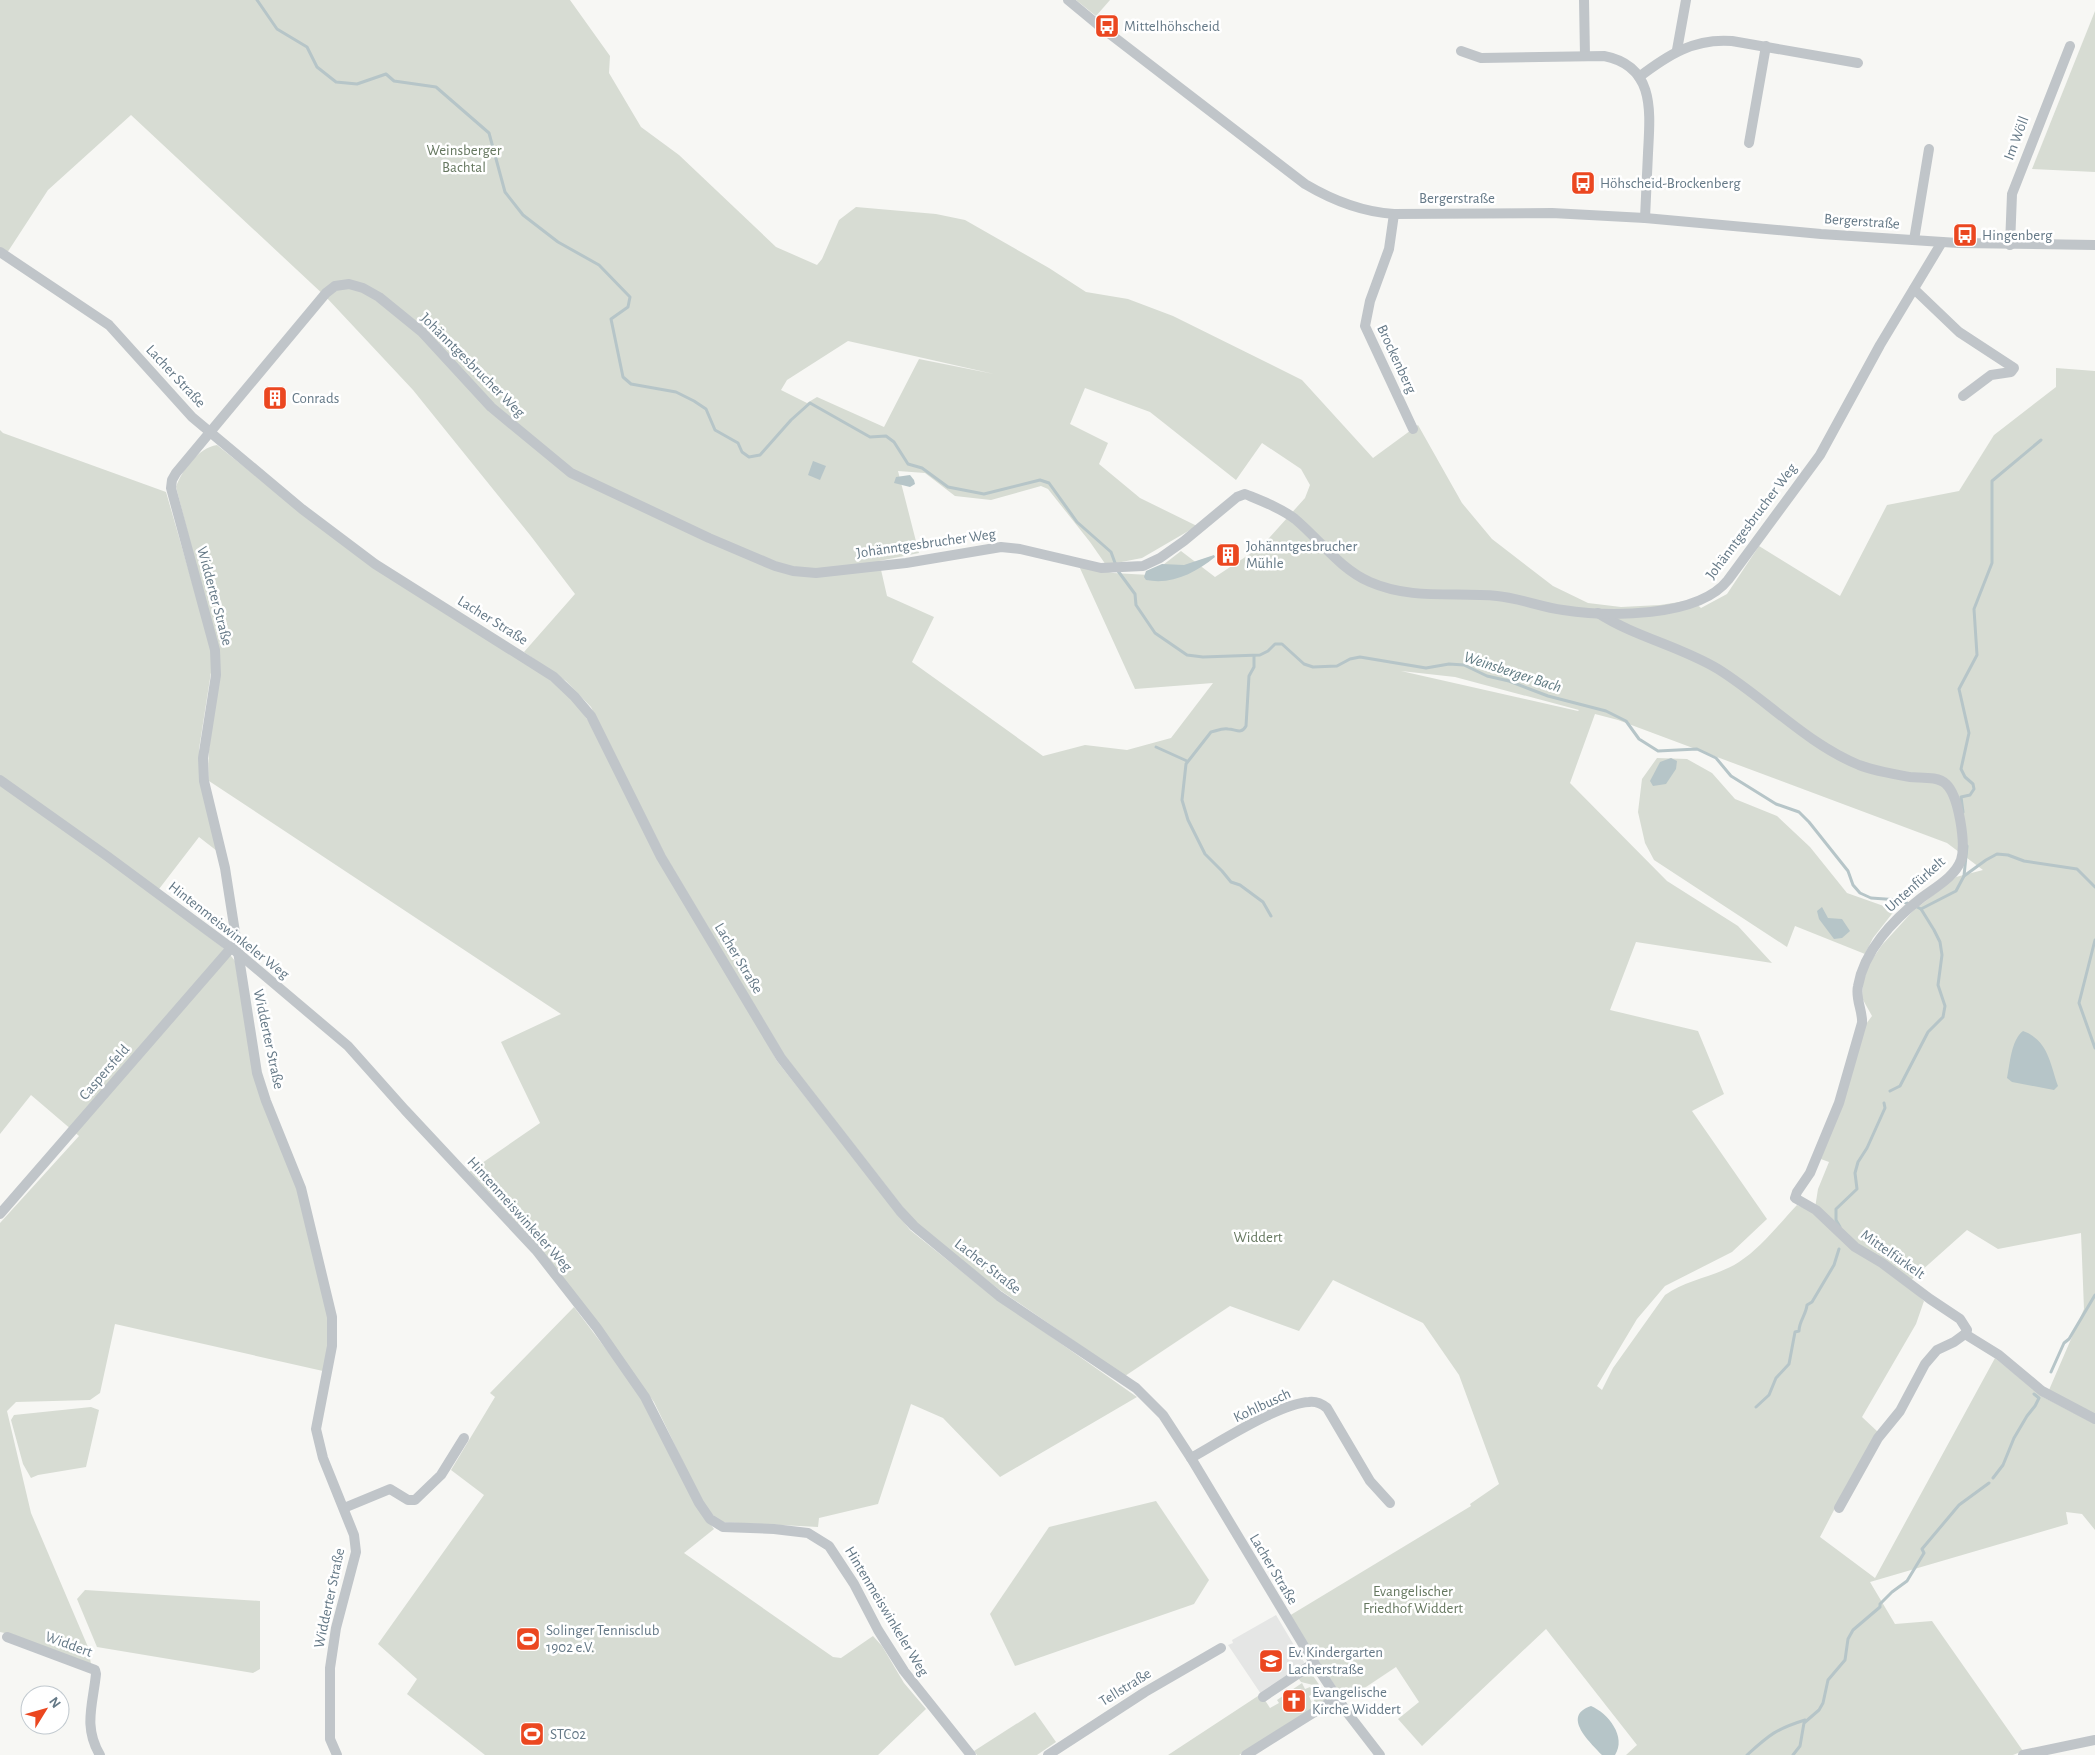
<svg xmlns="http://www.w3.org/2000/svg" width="2095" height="1755" font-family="'Alegreya Sans',sans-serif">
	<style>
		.built { fill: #e5e6e5 }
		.green { fill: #d7dcd3; fill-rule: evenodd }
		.water { fill: #b6c5c8 }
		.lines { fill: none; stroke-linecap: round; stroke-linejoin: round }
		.stream { stroke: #b6c5c8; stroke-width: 3 }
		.minor { stroke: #c0c5c9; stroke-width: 10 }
		.labels { text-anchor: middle; stroke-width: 5; stroke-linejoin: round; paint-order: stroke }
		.poi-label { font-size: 15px; fill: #657987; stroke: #fff; text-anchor: start }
		.street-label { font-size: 15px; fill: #657987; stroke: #fff }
		.park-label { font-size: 15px; fill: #667860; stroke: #fff }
		.water-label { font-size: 16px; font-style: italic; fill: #607b83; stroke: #fff }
	</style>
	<rect width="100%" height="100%" fill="#f7f7f4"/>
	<path class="built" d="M1276,1615L1307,1667L1263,1697L1228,1645L1233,1643L1232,1640Z"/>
	<g class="green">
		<path d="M0,0H570L610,56L609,73L641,127L679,155L776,247L817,265L822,259L839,220L856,207L936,214L965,220L1049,268L1086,292L1128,299L1173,316L1302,380L1373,458L1418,425L1462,503L1492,539L1553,586L1588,603L1621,607L1660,605L1692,600L1701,608L1727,594L1759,546L1840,596L1887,505L1959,491L1994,435L2056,387V368L2095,371V1415L2049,1390L2084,1309L2081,1233L1998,1249L1967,1230L1911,1280L1851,1240L1815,1208L1818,1189L1829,1162L1818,1158L1866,1024L1872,1016L1862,998L1863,982L1869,964L1882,945L1913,911L1956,877L1983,870L1947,843L1618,720L1595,714L1570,783L1667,881L1738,926L1772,963L1636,942L1610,1010L1698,1031L1724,1094L1692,1111L1767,1219L1732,1252L1665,1286L1637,1319L1597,1386L1602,1390L1613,1368L1665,1295C1687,1279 1716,1277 1739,1262C1761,1248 1779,1224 1797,1205L1811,1211L1898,1277L1924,1301L1916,1324L1862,1417L1879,1433L1845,1489L1820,1537L1875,1578L1995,1358L2043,1397L2095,1424V1530L2082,1514L2066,1512L2068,1524L1870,1582L1895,1624L1932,1621L2023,1751L2013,1755H1626L1637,1745L1546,1629L1422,1746L1398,1719L1419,1702L1396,1667L1345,1701L1289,1616L1471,1506L1470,1504L1499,1484L1459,1375L1423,1323L1333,1280L1299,1331L1230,1306L1125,1376L997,1288L916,1224L785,1056L665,855L591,707L566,681L524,652L575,594L530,535L413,390L326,297L131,115L48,190L7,253L0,249ZM848,341L994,374L919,359L884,427L817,397L807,403L781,390L787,380ZM1085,388L1150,412L1236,480L1262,443L1301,469L1310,485L1305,498L1262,546L1215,577L1181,551L1150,575L1113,573L1079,566L1135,689L1213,683L1171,738L1127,750L1085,745L1043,756L912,662L934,617L887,596L879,561L919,553L898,471L925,473L955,496L991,500L1041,486L1048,489L1090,542L1106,565L1142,558L1197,526L1140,498L1099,464L1108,443L1070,424ZM1401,671L1455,677L1579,710L1578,711Z"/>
		<path d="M1076,0H1110L1096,16Z"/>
		<path d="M2095,11V172L2032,169Z"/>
		<path d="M0,430L3,433L166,492L211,648L212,666L199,749L217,851L199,837L159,889L0,776Z"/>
		<path d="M217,445L298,510L547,677L574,701L592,726L777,1061L910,1230L986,1291L1137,1397L1000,1477L943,1418L911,1404L878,1504L819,1518L818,1527L721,1522L706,1509L654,1402L565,1281L469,1172L540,1123L501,1042L561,1014L209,781C205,739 220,699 220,658L176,487C182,470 198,448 217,445Z"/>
		<path d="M1657,758L1687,759L1712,773L1735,799L1777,816L1810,847L1847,893L1895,910L1873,938L1865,954L1795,926L1787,947L1654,860L1645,843L1638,812L1642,779Z"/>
		<path d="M0,785L140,884L227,951L235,961L254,1076L294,1176L329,1311L330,1339L323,1371L115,1324L100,1393L90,1400L16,1402L7,1411L31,1513L88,1647L91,1664L13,1635L0,1632V1223L79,1136L31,1095L0,1134Z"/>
		<path d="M574,1307L637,1390L696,1505L714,1529L684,1553L833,1657L841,1658L873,1636L882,1646L904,1683L926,1709L878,1755H485L407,1694L417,1679L378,1644L484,1495L451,1470L495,1397L490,1393Z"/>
		<path d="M91,1407L99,1410L86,1467L38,1475L31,1478L23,1464L11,1420L14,1415Z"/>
		<path d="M1156,1501L1209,1580L1194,1604L1015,1666L990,1614L1049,1527Z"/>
		<path d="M85,1590L260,1601V1669L253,1673L97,1647L77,1599Z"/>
		<path d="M1307,1667L1331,1702L1319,1709L1314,1701L1317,1686L1301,1682L1296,1675Z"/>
		<path d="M1302,1683L1305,1689L1310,1687L1314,1693L1309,1696L1314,1708L1239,1755H1168L1261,1694L1270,1708L1279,1703L1277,1700Z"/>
		<path d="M1035,1712L1056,1742L1037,1755H977L974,1751Z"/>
	</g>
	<g class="water">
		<path d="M813,461L826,466L820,480L808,475Z"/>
		<path d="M910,475L914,480L915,484L910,487L894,483L896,477Z"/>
		<path d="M1214,555L1215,557C1195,573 1172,585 1146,580L1144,577L1146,571L1162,564L1184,565Z"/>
		<path d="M1671,758L1677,761L1676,769L1666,784L1653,786L1650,781L1660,762Z"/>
		<path d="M1822,907L1828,918L1842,919L1850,931L1842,938L1834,939L1819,919L1817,911Z"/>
		<path d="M2023,1031C2048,1040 2050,1063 2058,1086L2054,1090L2012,1082L2007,1078C2010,1064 2011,1040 2023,1031Z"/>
		<path d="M1591,1706C1608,1713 1627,1737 1615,1755H1602C1590,1742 1561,1716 1591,1706Z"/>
	</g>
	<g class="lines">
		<g class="stream">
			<path d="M257,0L277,29L307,47L317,67L336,82L357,84L386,74L394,81L436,87L489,133L505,192L523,215L558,242L599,265L630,297L628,307L611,319L623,377L631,384L676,392L694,401L706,409L715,430L738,443L742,452L749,457L760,455L791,420L810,403L870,437L886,436L894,442L908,464L922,468L948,487L984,494L1040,480L1049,483L1077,522L1111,552L1118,571L1135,594L1136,605L1155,633L1187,655L1203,657L1260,655L1268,651L1275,644H1282L1304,664L1313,667L1337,666L1350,659L1360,657L1426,668L1449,664L1464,665L1487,676L1509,681L1548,696L1606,711L1626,721L1639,739L1658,751L1697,749L1716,758L1731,776L1776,804L1799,812L1809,822L1848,871L1853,885L1860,893L1871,898L1899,900L1909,904"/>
			<path d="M1254,656V667L1249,676L1246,726C1241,735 1236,729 1228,729C1222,728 1216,731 1211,732L1186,764L1182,800L1188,820L1205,854L1222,871L1231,882L1240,885L1263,902L1271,916"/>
			<path d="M1156,747L1187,761"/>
			<path d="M1963,812L1961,797L1970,795L1974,789L1973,784L1965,777L1961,769L1969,733L1959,689L1977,655L1974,609L1992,563V481L2041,440"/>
			<path d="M1964,876L1967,846"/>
			<path d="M1915,906L1921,909L1956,891L1964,876L1986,860L1997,854L2008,855L2024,861L2077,869L2095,887"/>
			<path d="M2095,940L2079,1003L2095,1048"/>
			<path d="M1890,1091L1900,1086L1928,1032L1943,1017L1945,1006L1938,985L1942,955L1940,942L1934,930L1921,909"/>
			<path d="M1840,1227L1836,1220V1209L1857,1189L1855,1173L1858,1162L1867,1148L1885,1108L1884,1103"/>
			<path d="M2051,1372L2064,1343L2069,1339L2095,1295"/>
			<path d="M1756,1407L1769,1395L1776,1378L1789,1364L1795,1332L1799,1331C1799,1321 1806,1315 1807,1305L1812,1302L1834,1265L1839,1249"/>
			<path d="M1993,1478L2003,1465L2014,1438L2027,1416L2035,1406L2039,1398L2034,1394"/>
			<path d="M1747,1755C1769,1735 1776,1729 1805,1720"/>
			<path d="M1793,1755L1800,1746L1804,1723L1819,1710L1823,1703L1828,1680L1845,1660L1848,1639L1853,1630L1880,1607V1604L1892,1592L1907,1581L1924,1553L1922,1549L1959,1505L1989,1483"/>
		</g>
		<g class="minor">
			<path d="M1068,0L1097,24L1305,184C1332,200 1363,212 1394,214L1552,213L1645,218L1821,234L1958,243L2095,245"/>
			<path d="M1584,0L1585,56"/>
			<path d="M1677,50L1686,0"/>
			<path d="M1461,51L1481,58L1604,56C1656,66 1650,113 1648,153C1647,175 1646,197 1645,218"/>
			<path d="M1639,77C1668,55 1694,38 1732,41L1858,63"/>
			<path d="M1749,143L1766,46"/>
			<path d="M1394,214L1389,249L1370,301L1365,326L1413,429"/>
			<path d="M1914,240L1929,149"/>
			<path d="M2010,245L2012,194L2070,46"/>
			<path d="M0,252L109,325L192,417L302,509L375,564L554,677L574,696L591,716L661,857L781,1058L900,1211L914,1226L999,1296L1136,1388L1163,1415L1191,1458L1313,1661L1346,1711L1380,1755"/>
			<path d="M1914,289L1959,332L2014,368L2011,372L1991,375L1963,396"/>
			<path d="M1598,613C1635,637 1680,646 1718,669C1766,699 1806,743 1859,765C1875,771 1893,774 1910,777C1921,778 1938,776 1946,784C1959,796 1966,844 1961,860C1955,877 1934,888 1920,899C1893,920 1864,951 1858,986C1855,999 1863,1011 1862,1023L1839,1103L1810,1173L1797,1192L1795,1198L1816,1210L1855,1247L1882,1263L1930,1299L1960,1319L1967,1330L1965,1334L1954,1342L1937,1350L1925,1364L1900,1411L1878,1438L1839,1508"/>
			<path d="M0,780L107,856L238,953L348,1046L405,1110L536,1250L597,1328L645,1397L699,1503L710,1519L723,1527L774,1529L808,1533L829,1546L854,1584L878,1630L904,1671L971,1755"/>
			<path d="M0,1214L231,948"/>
			<path d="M1965,1334L1999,1355L2042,1391L2095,1419"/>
			<path d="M1191,1458C1218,1443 1280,1403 1309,1402C1316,1401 1322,1404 1327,1408L1370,1481L1390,1503"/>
			<path d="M344,1508L390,1489L408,1500H415L441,1475L464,1438"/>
			<path d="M7,1637L95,1670L96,1674C93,1704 83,1727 100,1755"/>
			<path d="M1263,1697L1314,1663"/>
			<path d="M337,1755L330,1739V1668L336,1628L356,1552L354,1535L323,1458L316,1429L332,1346V1317L301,1188L266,1101L257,1073L225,868L204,781L203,758L216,675L215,650L171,488L172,480L176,473L326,293L335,286L349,284L363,288L379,297L422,332L491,407L571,473L709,538L775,566L793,571L816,573L906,563L1001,547L1020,549L1101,568L1143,566L1160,558L1184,541L1237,497L1245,494C1262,501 1281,508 1295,519C1320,540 1340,569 1370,582C1411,600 1454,592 1497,596C1519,598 1541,607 1563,610C1608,617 1698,618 1728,580L1820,455L1880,345L1942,242"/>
			<path d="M1048,1755L1145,1692L1221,1648"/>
			<path d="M1246,1755L1337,1698"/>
			<path d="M2023,1755L2095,1740"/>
		</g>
	</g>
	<defs>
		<symbol id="bus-square" viewBox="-11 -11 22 22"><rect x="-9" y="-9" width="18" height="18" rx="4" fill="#eb4720" stroke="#fff"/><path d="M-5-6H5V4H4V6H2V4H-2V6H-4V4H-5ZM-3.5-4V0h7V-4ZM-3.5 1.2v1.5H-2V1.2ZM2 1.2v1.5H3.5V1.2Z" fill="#fff"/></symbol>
		<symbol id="building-square" viewBox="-11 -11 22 22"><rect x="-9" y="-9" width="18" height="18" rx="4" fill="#eb4720" stroke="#fff"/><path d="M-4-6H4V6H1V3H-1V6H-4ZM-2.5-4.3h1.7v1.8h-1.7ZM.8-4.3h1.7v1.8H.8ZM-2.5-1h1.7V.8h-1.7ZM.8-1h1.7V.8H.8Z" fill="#fff"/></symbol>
		<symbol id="stadium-square" viewBox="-11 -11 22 22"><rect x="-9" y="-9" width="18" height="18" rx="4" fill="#eb4720" stroke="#fff"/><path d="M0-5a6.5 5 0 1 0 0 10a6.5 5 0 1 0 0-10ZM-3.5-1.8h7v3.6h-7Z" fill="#fff"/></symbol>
		<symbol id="school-square" viewBox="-11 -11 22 22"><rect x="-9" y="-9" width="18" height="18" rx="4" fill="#eb4720" stroke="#fff"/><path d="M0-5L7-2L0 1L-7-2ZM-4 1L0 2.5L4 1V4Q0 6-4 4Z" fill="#fff"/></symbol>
		<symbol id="church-square" viewBox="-11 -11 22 22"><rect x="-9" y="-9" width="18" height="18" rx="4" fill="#eb4720" stroke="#fff"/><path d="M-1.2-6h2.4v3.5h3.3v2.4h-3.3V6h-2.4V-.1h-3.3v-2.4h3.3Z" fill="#fff"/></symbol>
	</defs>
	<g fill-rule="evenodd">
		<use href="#bus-square" x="1093" y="12" width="28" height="28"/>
		<use href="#bus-square" x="1569" y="169" width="28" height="28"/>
		<use href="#bus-square" x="1951" y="221" width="28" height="28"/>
		<use href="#building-square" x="261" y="384" width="28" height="28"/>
		<use href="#building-square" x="1214" y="541" width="28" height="28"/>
		<use href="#stadium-square" x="514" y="1625" width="28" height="28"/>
		<use href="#school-square" x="1257" y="1647" width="28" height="28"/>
		<use href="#church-square" x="1280" y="1687" width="28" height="28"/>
		<use href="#stadium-square" x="518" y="1720" width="28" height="28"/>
	</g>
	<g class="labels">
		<g class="poi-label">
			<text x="1124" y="31">Mittelhöhscheid</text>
			<text x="1600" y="188">Höhscheid-Brockenberg</text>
			<text x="1982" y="240">Hingenberg</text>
			<text x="292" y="403">Conrads</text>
			<text x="1246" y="551">Johänntgesbrucher<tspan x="1246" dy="17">Mühle</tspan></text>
			<text x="546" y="1635">Solinger Tennisclub<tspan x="546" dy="17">1902 e.V.</tspan></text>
			<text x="1288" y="1657">Ev. Kindergarten<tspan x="1288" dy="17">Lacherstraße</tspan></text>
			<text x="1312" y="1697">Evangelische<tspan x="1312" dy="17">Kirche Widdert</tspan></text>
			<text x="550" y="1739">STC02</text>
		</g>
		<g class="street-label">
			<text transform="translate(2016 138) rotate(-69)" y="5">Im Wöll</text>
			<text x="1457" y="203">Bergerstraße</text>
			<text transform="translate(1862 221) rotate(4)" y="5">Bergerstraße</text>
			<text transform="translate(1397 359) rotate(65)" y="5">Brockenberg</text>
			<text transform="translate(473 365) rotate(45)" y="5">Johänntgesbrucher Weg</text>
			<text transform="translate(176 376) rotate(47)" y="5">Lacher Straße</text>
			<text transform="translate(1751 521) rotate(-53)" y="5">Johänntgesbrucher Weg</text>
			<text transform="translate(926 543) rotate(-8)" y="5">Johänntgesbrucher Weg</text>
			<text transform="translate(215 596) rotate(75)" y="5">Widderter Straße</text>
			<text transform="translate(493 620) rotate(32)" y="5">Lacher Straße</text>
			<text transform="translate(1915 884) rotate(-42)" y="5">Untenfürkelt</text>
			<text transform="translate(229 930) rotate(38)" y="5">Hintenmeiswinkeler Weg</text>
			<text transform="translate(739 958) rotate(59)" y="5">Lacher Straße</text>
			<text transform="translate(269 1039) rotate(78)" y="5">Widderter Straße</text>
			<text transform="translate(104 1072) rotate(-49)" y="5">Caspersfeld</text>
			<text transform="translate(520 1214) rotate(48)" y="5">Hintenmeiswinkeler Weg</text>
			<text transform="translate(1893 1254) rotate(35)" y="5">Mittelfürkelt</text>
			<text transform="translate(988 1266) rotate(38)" y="5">Lacher Straße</text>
			<text transform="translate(1262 1405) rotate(-25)" y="5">Kohlbusch</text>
			<text transform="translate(1274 1569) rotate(59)" y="5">Lacher Straße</text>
			<text transform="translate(329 1598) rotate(-78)" y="5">Widderter Straße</text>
			<text transform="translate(887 1611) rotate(59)" y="5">Hintenmeiswinkeler Weg</text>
			<text transform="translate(69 1644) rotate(20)" y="5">Widdert</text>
			<text transform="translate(1125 1687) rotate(-32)" y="5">Tellstraße</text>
		</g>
		<g class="park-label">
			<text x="464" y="155">Weinsberger<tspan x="464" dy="17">Bachtal</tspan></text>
			<text x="1258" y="1242">Widdert</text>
			<text x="1413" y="1596">Evangelischer<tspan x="1413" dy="17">Friedhof Widdert</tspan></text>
		</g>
		<g class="water-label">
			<text transform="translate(1513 671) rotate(18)" y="6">Weinsberger Bach</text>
		</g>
	</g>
	<g transform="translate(45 1710) rotate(53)"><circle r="24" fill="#ffffff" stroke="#c1c9cf"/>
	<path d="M0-4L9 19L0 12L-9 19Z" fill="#eb4720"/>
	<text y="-8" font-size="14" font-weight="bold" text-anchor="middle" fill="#657987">N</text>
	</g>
</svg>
